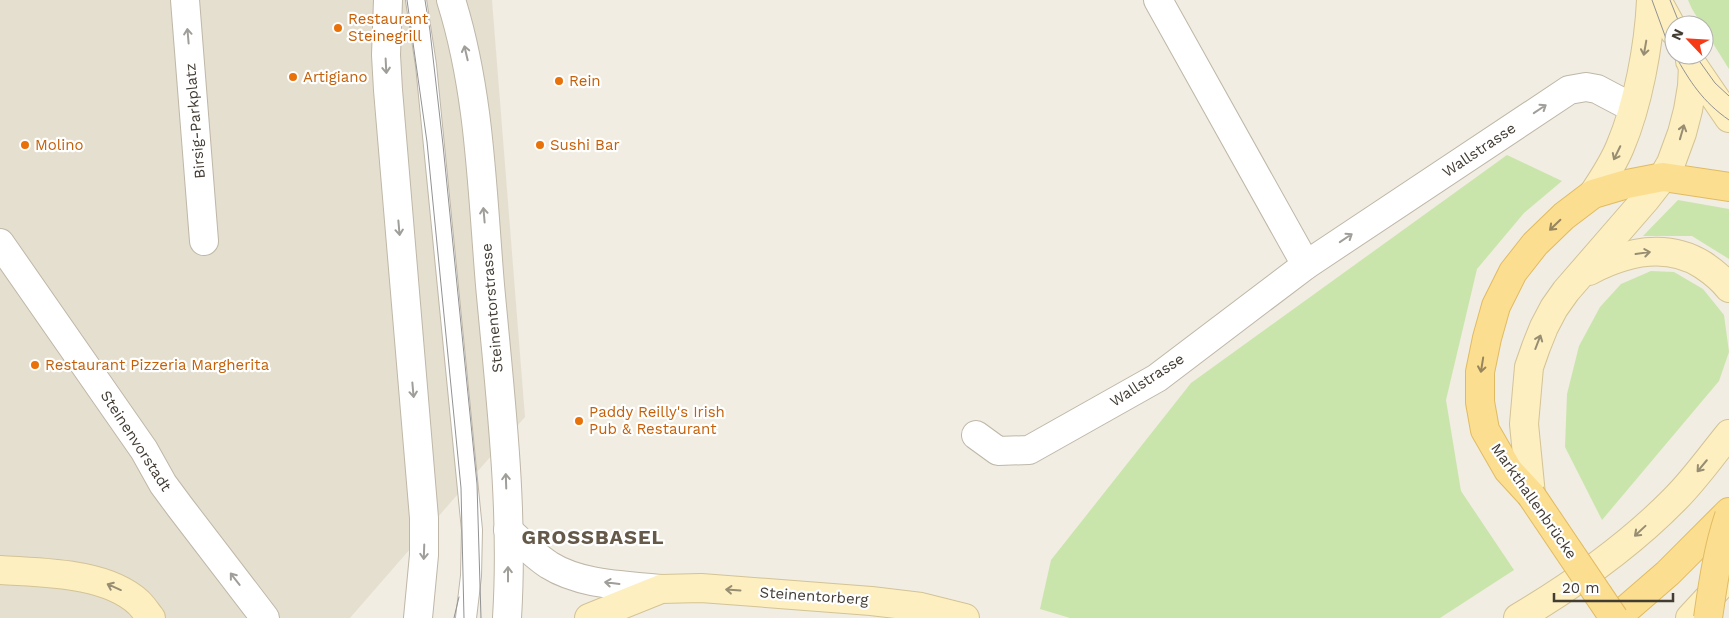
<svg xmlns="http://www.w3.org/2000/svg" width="1729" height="618" font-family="'Work Sans',sans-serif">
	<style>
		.residential { fill: #e5dfd0 }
		.green { fill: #cae5ab }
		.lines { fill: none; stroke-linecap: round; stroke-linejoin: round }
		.lane-casing { stroke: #bfb7a8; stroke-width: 22 }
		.street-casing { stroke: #bfb7a8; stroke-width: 30 }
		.secondary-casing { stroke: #d3c395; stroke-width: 30 }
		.primary-casing { stroke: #e0bb61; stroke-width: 30 }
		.lane { stroke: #fff; stroke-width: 20 }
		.street { stroke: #fff; stroke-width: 28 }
		.secondary { stroke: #fdefc0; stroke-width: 28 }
		.primary { stroke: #fcde90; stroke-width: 28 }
		.tram { stroke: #929292; stroke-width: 1 }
		.primary-bridge-casing { stroke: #e0bb61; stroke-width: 30; stroke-linecap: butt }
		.primary-bridge { stroke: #fcde90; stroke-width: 28 }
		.oneway { stroke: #a09e99 }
		.oneway2 { stroke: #968d72 }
		.oneway3 { stroke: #96855d }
		.food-dot { fill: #e8710a; stroke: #fff; stroke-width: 2 }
		.labels { text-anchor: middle; stroke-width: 4.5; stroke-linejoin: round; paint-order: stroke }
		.food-label { font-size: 15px; fill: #c56008; stroke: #fff; text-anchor: start }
		.street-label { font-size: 15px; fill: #423c33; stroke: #fff }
		.district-label { font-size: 20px; font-weight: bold; letter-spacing: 1px; fill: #655a4a; stroke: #fff }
	</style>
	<rect width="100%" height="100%" fill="#f1ede2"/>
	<path class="residential" d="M0,0H492L525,417L350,618H0Z"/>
	<g class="green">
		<path d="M1688,0H1729V69L1704,29V25H1702L1692,9Z"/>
		<path d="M1507,155L1562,181L1524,213L1477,269L1446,400L1461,491L1514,570L1440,618H1070L1040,609L1051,560L1191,383Z"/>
		<path d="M1678,200L1729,209V259L1692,236H1643Z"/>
		<path d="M1651,271L1674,272L1703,289L1724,315L1729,352L1719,381L1602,520L1565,447L1567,394L1579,346L1600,307L1621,284Z"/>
	</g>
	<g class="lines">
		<defs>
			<path id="lane" d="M416,0L426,65L472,530L471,576L466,618"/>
			<g id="street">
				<path d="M185,0L204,241"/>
				<path d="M388,0L386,55L388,90L424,518V555L418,618"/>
				<path d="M451,0C480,92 482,190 490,285C500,395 514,507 507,618"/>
				<path d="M1158,0L1306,265"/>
				<path d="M0,243L144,450L163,484L180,507L265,618"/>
				<path d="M976,435L998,451L1029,450L1157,378L1306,265L1569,90L1586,87L1597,89L1633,108"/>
				<path d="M508,530C521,542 534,555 549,565C581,585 624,585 661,589"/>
			</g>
			<g id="secondary">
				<path d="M1657,0L1674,31"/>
				<path d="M1690,61L1729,118"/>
				<path d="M1593,194C1603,179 1613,164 1620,147C1638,105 1649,45 1651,0"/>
				<path d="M1589,271C1625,252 1667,242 1703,265C1712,271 1722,279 1729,288"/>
				<path d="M1531,495L1524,424L1529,367L1536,347L1544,327L1554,308L1566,291L1645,200L1663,177L1671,163L1682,133L1688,110L1692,86L1693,66"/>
				<path d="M0,570C42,573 106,572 139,603C143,607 147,613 151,618"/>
				<path d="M589,618L661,589L701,588L871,601L921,607L965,618"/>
				<path d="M1518,618C1575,584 1629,546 1675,499C1695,479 1711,456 1729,434"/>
				<path d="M1690,618L1729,576"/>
			</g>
			<g id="primary">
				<path d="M1531,495L1508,470L1485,430L1480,402V372L1487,338L1496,306L1513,272L1535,244L1564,216L1593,194L1627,184L1663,177L1729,187"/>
				<path d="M1616,618L1668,573L1729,512"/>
			</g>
		</defs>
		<use href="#lane" class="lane-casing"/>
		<use href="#street" class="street-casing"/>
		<use href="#secondary" class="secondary-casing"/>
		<use href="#primary" class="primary-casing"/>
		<use href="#lane" class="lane"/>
		<use href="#street" class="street"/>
		<use href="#secondary" class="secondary"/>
		<use href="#primary" class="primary"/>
		<g class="tram">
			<path d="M407,0L427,142L461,488L464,618"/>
			<path d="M425,0L430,31L443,145L477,484L481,618"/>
			<path d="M1652,0L1668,44L1674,54"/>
			<path d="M1670,0L1680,25"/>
			<path d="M1675,55C1690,82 1703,102 1729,120"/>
			<path d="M1695,55L1715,83L1729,96"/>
			<path d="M454,618L459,597"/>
		</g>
		<defs>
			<g id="primary-bridge">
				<path d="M1531,495L1614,618"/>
				<path d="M1708,618C1713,583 1718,549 1729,516"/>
			</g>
		</defs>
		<use href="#primary-bridge" class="primary-bridge-casing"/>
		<use href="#primary-bridge" class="primary-bridge"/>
	</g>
	<defs><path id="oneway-shaft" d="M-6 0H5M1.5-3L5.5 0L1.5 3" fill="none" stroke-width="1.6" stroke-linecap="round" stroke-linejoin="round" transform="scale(1.25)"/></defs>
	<g class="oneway">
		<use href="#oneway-shaft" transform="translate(188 36) rotate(-95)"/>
		<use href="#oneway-shaft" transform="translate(466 53) rotate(-103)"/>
		<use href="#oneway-shaft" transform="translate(386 66) rotate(87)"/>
		<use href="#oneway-shaft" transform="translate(1540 109) rotate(-34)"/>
		<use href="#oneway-shaft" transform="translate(484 215) rotate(-95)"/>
		<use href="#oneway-shaft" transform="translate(399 228) rotate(85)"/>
		<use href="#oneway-shaft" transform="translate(1346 238) rotate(-34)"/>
		<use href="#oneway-shaft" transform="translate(413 390) rotate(85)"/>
		<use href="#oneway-shaft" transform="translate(506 481) rotate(-92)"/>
		<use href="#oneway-shaft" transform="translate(424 552) rotate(92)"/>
		<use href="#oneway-shaft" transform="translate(508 574) rotate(-90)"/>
		<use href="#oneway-shaft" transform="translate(235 579) rotate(-128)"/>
		<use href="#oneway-shaft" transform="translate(612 583) rotate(-173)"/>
	</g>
	<g class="oneway2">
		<use href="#oneway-shaft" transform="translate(1645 48) rotate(100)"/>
		<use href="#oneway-shaft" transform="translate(1682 132) rotate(-74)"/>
		<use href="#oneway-shaft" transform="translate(1617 153) rotate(116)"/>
		<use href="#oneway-shaft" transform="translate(1643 253) rotate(-8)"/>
		<use href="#oneway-shaft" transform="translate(1538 342) rotate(-69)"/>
		<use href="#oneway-shaft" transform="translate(1702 466) rotate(130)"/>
		<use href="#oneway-shaft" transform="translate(1640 531) rotate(137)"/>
		<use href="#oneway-shaft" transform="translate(114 587) rotate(-156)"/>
		<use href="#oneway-shaft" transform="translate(733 590) rotate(-176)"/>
	</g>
	<g class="oneway3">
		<use href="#oneway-shaft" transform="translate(1555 225) rotate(136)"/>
		<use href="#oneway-shaft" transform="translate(1482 365) rotate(99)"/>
	</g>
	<g class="food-dot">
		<circle cx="338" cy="28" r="5"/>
		<circle cx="293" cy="77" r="5"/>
		<circle cx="559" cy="81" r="5"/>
		<circle cx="25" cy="145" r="5"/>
		<circle cx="540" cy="145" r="5"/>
		<circle cx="35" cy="365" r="5"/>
		<circle cx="579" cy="421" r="5"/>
	</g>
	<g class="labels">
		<g class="food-label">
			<text x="348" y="24">Restaurant<tspan x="348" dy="17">Steinegrill</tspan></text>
			<text x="303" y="82">Artigiano</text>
			<text x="569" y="86">Rein</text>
			<text x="35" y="150">Molino</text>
			<text x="550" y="150">Sushi Bar</text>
			<text x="45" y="370">Restaurant Pizzeria Margherita</text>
			<text x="589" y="417">Paddy Reilly's Irish<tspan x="589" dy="17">Pub &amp; Restaurant</tspan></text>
		</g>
		<g class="street-label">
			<text transform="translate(195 121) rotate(-95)" y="5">Birsig-Parkplatz</text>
			<text transform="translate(1479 150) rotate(-34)" y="5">Wallstrasse</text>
			<text transform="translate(492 308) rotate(-95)" y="5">Steinentorstrasse</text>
			<text transform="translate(1147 380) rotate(-33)" y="5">Wallstrasse</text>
			<text transform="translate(136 441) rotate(57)" y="5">Steinenvorstadt</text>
			<text transform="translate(1534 501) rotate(55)" y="5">Markthallenbrücke</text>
			<text transform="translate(814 596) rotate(4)" y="5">Steinentorberg</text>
		</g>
		<g class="district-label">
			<text x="593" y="544">GROSSBASEL</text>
		</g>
	</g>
	<g transform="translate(1689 40) rotate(295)"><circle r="24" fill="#ffffff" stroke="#b3b1ad"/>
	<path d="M0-4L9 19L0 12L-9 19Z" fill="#f53a15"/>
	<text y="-8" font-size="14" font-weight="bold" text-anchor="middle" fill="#423c33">N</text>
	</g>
	<path d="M1554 593v8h119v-8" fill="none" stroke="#423c33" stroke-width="2.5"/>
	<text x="1562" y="593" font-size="15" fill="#423c33" stroke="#ffffff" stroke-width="4" paint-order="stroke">20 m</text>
</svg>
